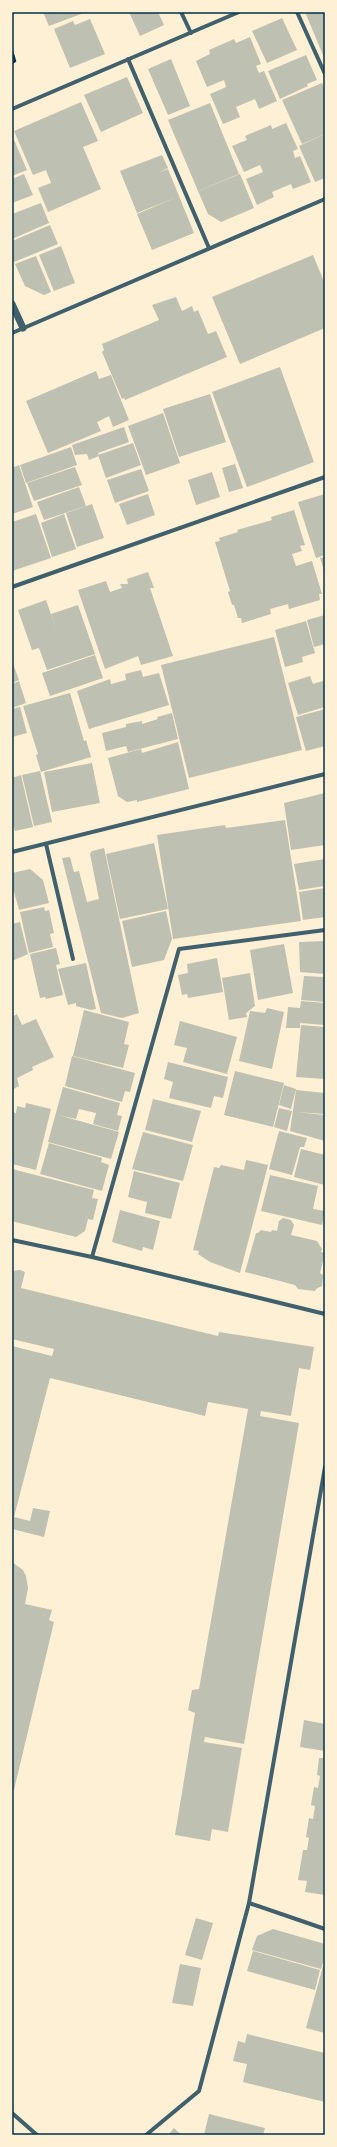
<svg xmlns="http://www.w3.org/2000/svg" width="337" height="2147" font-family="Lato,sans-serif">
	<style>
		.building { fill: #bec0b2 }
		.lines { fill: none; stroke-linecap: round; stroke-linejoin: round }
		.path { stroke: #003049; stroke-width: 2.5 }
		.minor { stroke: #3f606c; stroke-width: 4 }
		.tertiary { stroke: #3f606c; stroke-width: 7 }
		.neatline { fill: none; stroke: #003049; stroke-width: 1.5 }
	</style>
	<rect width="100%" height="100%" fill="#fdf0d5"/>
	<g class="building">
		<path d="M43,12H81V14L49,26Z"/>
		<path d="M129,12H158L164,25L140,36Z"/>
		<path d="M305,12H325V60Z"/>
		<path d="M282,18L297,50L267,63L252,31Z"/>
		<path d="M90,19L105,54L70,68L54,29L73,21L75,25Z"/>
		<path d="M250,37L261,64L256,66L259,73L264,71L277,101L259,109L255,99L236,107L240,117L223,124L210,94L226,87L224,80L207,87L196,61L210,54L209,50L234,39L236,43Z"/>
		<path d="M306,55L317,80L307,84L308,86L280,99L268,71Z"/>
		<path d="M171,59L190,106L168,115L148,69Z"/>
		<path d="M127,77L143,113L101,132L84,95Z"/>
		<path d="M322,83L325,90V134L302,144L282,100Z"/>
		<path d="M81,102L98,141L83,147L101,189L48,212L38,188L51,183L46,170L33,175L14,131Z"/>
		<path d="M210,103L239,174L198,191L168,120Z"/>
		<path d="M286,123L298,149L293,151L295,158L300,156L311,182L293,189L291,184L272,192L274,197L257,205L246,179L263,172L260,165L244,172L232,146L247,140L245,136L271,125L272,129Z"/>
		<path d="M325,134V178L315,182L299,146Z"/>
		<path d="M12,135L27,170L12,176Z"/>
		<path d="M162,155L168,168L158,173L168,169L194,233L152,250L137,214L177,197L137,213L120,171Z"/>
		<path d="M24,174L33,195L12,203V179Z"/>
		<path d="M240,174L254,208L221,222L208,214L198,191Z"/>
		<path d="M41,203L49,223L12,239V214Z"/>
		<path d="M50,225L58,244L14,262L12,257V241Z"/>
		<path d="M61,246L75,283L54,291L39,255Z"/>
		<path d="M313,255L325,284V328L240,364L212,297Z"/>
		<path d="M36,256L51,292L44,295L25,286L15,264Z"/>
		<path d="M176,297L182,311L192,306L194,312L198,310L208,334L216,331L227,357L125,400L124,398L122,399L102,352L104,350L102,344L159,320L152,305Z"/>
		<path d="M280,367L314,462L247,487L212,392Z"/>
		<path d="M96,371L99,379L111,375L129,420L113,427L109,416L97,422L101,431L48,453L26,401Z"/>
		<path d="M210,394L226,442L179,457L163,409Z"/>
		<path d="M163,413L180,463L146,475L128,426Z"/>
		<path d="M124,427L129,442L98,453L99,456L89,460L87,454L75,455L72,445Z"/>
		<path d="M133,443L141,465L106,478L98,455Z"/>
		<path d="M71,447L77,465L26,483L20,465Z"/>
		<path d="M235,464L243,488L229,492L222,468Z"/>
		<path d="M19,465L33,507L12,514V468Z"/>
		<path d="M75,467L82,485L34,501L27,483Z"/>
		<path d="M141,469L149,491L115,503L107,480Z"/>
		<path d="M212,472L220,497L196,505L188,480Z"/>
		<path d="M79,487L86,506L44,520L37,502Z"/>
		<path d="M148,494L155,515L127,525L119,504Z"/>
		<path d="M325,494V555L316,558L298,502Z"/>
		<path d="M92,504L104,538L77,547L66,513Z"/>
		<path d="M294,510L305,545L300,546L302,551L292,554L296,566L312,561L322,594H319L320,600L289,609L288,604L270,609L271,614L242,623L241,618H238L234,605H232L228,592L230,591L215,542L220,541L219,538L238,532L237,530L272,520L271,517Z"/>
		<path d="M36,514L51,558L12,571V522Z"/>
		<path d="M64,514L76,549L52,557L41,523Z"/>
		<path d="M325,557V574L320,558Z"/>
		<path d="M148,572L154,588H150L173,656L141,665L138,656L105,669L78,590L106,581L110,592L122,588L120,584H128L127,579Z"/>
		<path d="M46,600L57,632L51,614L78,605L95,654L47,670L39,648L32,650L18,610Z"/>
		<path d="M325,615V644L314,647L307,620Z"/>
		<path d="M306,621L315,653L302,657L303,662L285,667L275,630Z"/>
		<path d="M274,637L302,750L189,778L161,665Z"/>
		<path d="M95,655L103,678L50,696L42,673Z"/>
		<path d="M12,661L19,680L12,683Z"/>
		<path d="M141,670L143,677L159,673L169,705L89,729L77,691L110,679L111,684L126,680L125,674Z"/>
		<path d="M310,676L313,684L323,681L325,682V707L298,715L288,683Z"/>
		<path d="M19,681L26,703L12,708V684Z"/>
		<path d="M70,693L84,741L86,740L91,757L41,772L36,755L38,754L23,706Z"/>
		<path d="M20,707L27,733L12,737V709Z"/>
		<path d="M325,709V746L306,751L296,717Z"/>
		<path d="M172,713L178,739L128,752L126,746L106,751L102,733L126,727V724L142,721V724L158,719L157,717Z"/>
		<path d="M178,742L189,789L137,802V800L127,802L118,796L108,758L141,749L142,753Z"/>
		<path d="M92,763L100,803L52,812L44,772Z"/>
		<path d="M40,771L52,822L34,826L22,775Z"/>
		<path d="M21,775L33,827L15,831L12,820V778Z"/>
		<path d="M325,793V845L291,850L284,803Z"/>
		<path d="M285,820L301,921L173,939L157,835L225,825L226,828Z"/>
		<path d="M154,843L168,909L120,919L106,854Z"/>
		<path d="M104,848L139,1013L122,1018L101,1013L62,858L70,857L74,872L79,871L87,902L99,899L90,854L92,851Z"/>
		<path d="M325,859V886L299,890L294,864Z"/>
		<path d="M30,869L43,880L49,903L19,910L12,884V873Z"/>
		<path d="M325,888V917L303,920L299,892Z"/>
		<path d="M44,907L45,911L49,910L54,933L50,934L53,947L29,953L20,912Z"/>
		<path d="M166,911L172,939L164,960L132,967L122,921Z"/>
		<path d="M20,922L28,954L12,961V924Z"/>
		<path d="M325,941V974L300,972L299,942Z"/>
		<path d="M284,944L293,993L258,1000L250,950Z"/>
		<path d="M56,948L60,964L56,965L63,995L46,999L45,997L40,998L30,954Z"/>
		<path d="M217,958L223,992L188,998L187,994L182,995L178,975L188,973L187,964Z"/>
		<path d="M86,963L96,1009L91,1010L76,1006V1003L68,1005L58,969Z"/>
		<path d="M250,973L255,1006L246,1013L247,1017L229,1020L222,978Z"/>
		<path d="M304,976L325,977V1002L301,1000Z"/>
		<path d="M301,1001L325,1003V1025L300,1023V1028H286L288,1007L300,1008Z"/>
		<path d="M267,1008L284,1012L272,1069L239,1061L250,1011L265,1013Z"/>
		<path d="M84,1010L129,1022L124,1044L129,1045L123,1068L73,1056Z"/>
		<path d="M17,1014L22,1025L36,1019L54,1057L32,1067L33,1070L17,1078L19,1086L12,1090V1017Z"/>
		<path d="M180,1021L237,1037L227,1074L183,1062L187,1048L174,1045Z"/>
		<path d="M301,1025L325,1027V1079L296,1077Z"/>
		<path d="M72,1056L135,1073L130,1092L125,1091L122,1102L65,1086Z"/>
		<path d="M168,1062L228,1077L223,1098L214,1096L211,1108L169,1098L173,1082L164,1079Z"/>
		<path d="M235,1071L284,1083L273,1127L224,1115Z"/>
		<path d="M284,1085L296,1089L291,1109L279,1105Z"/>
		<path d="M63,1087L120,1103L117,1115L122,1116L118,1131L93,1124L96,1113L79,1109L76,1119L58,1115L119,1132L111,1159L48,1142Z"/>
		<path d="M296,1090L325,1093V1114L296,1112L325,1115V1141L290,1131Z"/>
		<path d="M153,1099L201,1111L192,1142L145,1130Z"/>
		<path d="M26,1103L51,1109L36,1170L12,1164V1112L16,1113L17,1106L25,1108Z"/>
		<path d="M279,1108L292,1111L287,1131L274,1127Z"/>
		<path d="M279,1131L307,1138L304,1147H300L292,1175L269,1169Z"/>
		<path d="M143,1132L193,1145L183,1181L132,1169Z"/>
		<path d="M49,1143L102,1158L101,1162L109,1165L102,1191L40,1174Z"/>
		<path d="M301,1149L325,1155V1185L294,1177Z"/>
		<path d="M246,1160L268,1165L240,1273L210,1262L198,1254L199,1251L193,1250L214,1167L219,1168L221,1165L244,1170Z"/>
		<path d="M12,1169L94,1190L92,1198L98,1199L93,1220L88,1219L85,1231L76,1237L15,1222L12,1219Z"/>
		<path d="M134,1171L180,1183L171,1219L145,1213L147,1202L128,1197Z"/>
		<path d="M270,1175L318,1186L313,1209L325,1211L322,1225L261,1211Z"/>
		<path d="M120,1210L160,1221L153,1250L143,1247L142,1251L112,1242Z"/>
		<path d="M283,1218L291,1220L294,1225L291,1235L317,1241L322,1249L321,1252L325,1253L320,1273L323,1275L322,1286L316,1289L315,1291L298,1289L295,1285L245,1272L256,1233H258L261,1230L271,1232L272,1230L277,1231L279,1221Z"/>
		<path d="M20,1270L25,1272L21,1288L218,1336L219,1332L314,1347L310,1370L299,1368L291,1416L261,1411L260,1416L299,1423L244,1744L205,1737L204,1742L242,1748L228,1832L212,1829L210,1841L175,1835L195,1713L188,1710L192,1690L199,1689L248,1409L208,1402L205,1416L50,1378L14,1517L30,1521L33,1508L50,1511L44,1537L12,1529V1346L52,1356L54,1349L12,1339V1271Z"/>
		<path d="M12,1562L23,1570L26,1576L28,1588L25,1604L52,1610L49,1620L54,1622L14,1790H12Z"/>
		<path d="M304,1720L325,1724V1751L300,1747Z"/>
		<path d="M325,1752V1895L305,1892L307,1881L298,1880L303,1850H307L309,1838L306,1837L309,1818L313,1819L315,1806L311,1805L314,1787L318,1788L320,1776L317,1775L319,1758H323Z"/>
		<path d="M196,1918L213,1923L202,1960L185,1955Z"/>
		<path d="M273,1929L325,1944V1956L321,1969L252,1950L257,1936Z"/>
		<path d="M253,1951L320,1970L315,1990L247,1971Z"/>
		<path d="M180,1964L201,1968L193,2006L172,2003Z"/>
		<path d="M323,1966L325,1967V2033L306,2028Z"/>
		<path d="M247,2034L325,2053V2102L243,2082L247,2064L233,2061L238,2041L245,2043Z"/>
		<path d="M209,2114L265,2128L263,2135H204Z"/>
		<path d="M174,2128L181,2135H168Z"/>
	</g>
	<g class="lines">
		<path class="path" d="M12,51L15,61L12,63"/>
		<g class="minor">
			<path d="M181,12L191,33"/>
			<path d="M297,12L325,74"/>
			<path d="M128,59L209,248"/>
			<path d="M12,109L239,12"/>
			<path d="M12,333L325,199"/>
			<path d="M12,587L325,477"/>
			<path d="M46,844L73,959"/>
			<path d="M12,852L325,774"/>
			<path d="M12,1240L92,1257L325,1314"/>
			<path d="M92,1257L179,949L325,930"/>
			<path d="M249,1903L325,1929"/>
			<path d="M12,2113L37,2135"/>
			<path d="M146,2135L199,2091L249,1903L325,1467"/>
		</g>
		<path class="tertiary" d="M12,304L23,328"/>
	</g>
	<rect width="337" height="2147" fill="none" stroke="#fdf0d5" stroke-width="26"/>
	<rect x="13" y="13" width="311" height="2121" class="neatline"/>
</svg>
